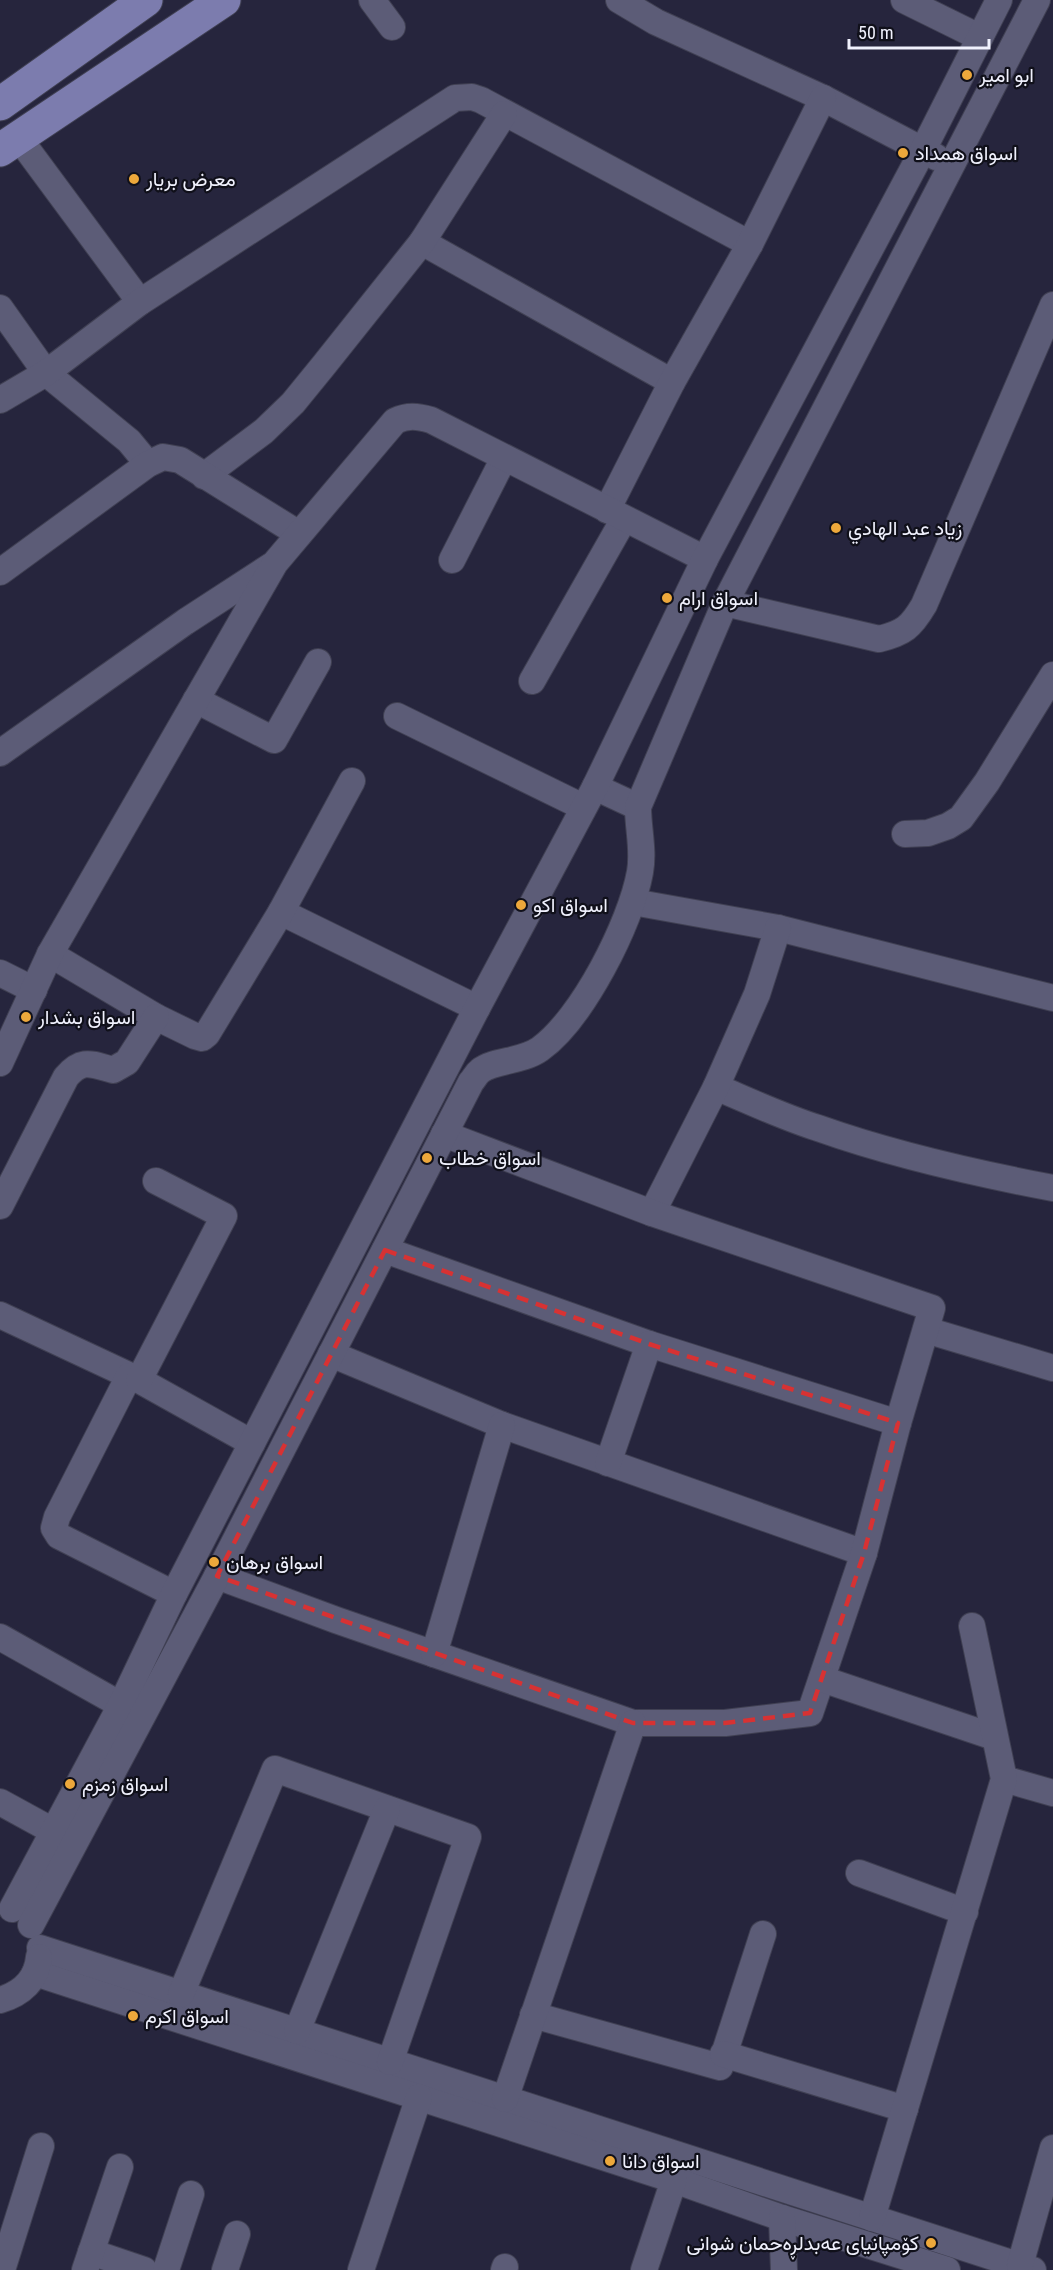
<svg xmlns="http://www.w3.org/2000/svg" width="1053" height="2270" font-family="'Roboto Condensed',Vazirmatn,sans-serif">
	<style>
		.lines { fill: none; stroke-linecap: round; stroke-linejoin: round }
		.minor-casing { stroke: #404053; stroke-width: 28 }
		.major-casing { stroke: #404053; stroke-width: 35 }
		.minor { stroke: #5c5c77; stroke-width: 26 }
		.major { stroke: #7c7cae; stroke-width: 33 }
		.marked { fill: none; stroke: #d73233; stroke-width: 4.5; stroke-dasharray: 12 8; stroke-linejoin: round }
		.poi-dot { fill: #eda83b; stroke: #10101a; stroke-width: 2 }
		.labels { text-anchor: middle; stroke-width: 4.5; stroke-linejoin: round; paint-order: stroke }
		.poi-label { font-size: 20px; fill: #f0f1fd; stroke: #10101a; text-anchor: start }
	</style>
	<rect width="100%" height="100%" fill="#26253d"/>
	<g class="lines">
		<defs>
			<g id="minor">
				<path d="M372,0L392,27"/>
				<path d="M619,0L656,22L823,98L936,157"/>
				<path d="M904,0L979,37"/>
				<path d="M18,137L140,302"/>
				<path d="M422,242L672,382"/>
				<path d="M0,308L46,373L129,441L148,464"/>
				<path d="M0,400L46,373L140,302L455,98L472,97L481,100L750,244"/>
				<path d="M204,476L264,431L293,403L324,365L422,242L504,114"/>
				<path d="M607,510L672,382L750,244L823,98"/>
				<path d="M452,560L504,458"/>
				<path d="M0,572L148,464L163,457L180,460L299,534"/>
				<path d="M725,603L879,639C904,633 911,627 924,605L1053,305"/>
				<path d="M532,681L624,519"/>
				<path d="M196,700L274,740L318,662"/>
				<path d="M397,716L583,807"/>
				<path d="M0,753L185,622L271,566"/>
				<path d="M595,787L638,807"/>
				<path d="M905,834L928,833L948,826L961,818L987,782L1053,675"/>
				<path d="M633,902L778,928L1053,998"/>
				<path d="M281,912L477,1008"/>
				<path d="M50,954L156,1017L195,1036L202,1038L207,1034L281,912L352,781"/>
				<path d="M0,973L34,990"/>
				<path d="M0,1063L50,954L275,563L395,421C408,415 417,416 431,420L705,559"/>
				<path d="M716,1087C749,1101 783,1117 818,1128C894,1155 974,1173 1053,1188"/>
				<path d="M0,1206L66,1077C82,1058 91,1064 113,1070L127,1062L156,1017"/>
				<path d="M652,1213L716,1087L757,994L778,928"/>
				<path d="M385,1250L649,1344L898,1423"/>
				<path d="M0,1315L139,1380L252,1443"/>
				<path d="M926,1330L1053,1368"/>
				<path d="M331,1354L502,1425L864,1553"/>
				<path d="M129,1376L57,1517L54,1528L59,1536L174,1594"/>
				<path d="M139,1380L224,1216L156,1181"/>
				<path d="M608,1463L649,1344"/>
				<path d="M217,1576L336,1620L633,1723H725L810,1713L864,1553L898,1423L932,1308L652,1213L444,1134"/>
				<path d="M0,1637L121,1705"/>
				<path d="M434,1654L502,1425"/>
				<path d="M822,1679L994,1737"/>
				<path d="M1004,1779L1053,1793"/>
				<path d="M0,1802L53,1831"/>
				<path d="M859,1873L965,1912"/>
				<path d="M12,1909L121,1705L174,1594L477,1008L595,787L705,559L923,150L999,0"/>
				<path d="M31,1925L217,1576L471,1082C474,1079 476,1074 480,1071C493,1060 522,1062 540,1049C582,1019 631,923 640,872C644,850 638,829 638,807L725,603L1037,0"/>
				<path d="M40,1948L1033,2270"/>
				<path d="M35,1973L674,2180L782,2218L947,2270"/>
				<path d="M181,1994L275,1769L468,1837L390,2062"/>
				<path d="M0,2000C21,1994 37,1980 39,1957"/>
				<path d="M533,2015L720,2067L763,1934"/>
				<path d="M297,2031L387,1809"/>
				<path d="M723,2054L905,2109"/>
				<path d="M505,2099L633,1723"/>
				<path d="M782,2218L784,2270"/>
				<path d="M872,2218L1004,1779L972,1626"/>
				<path d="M91,2252L144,2270"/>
				<path d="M1020,2265L1053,2148"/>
				<path d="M2,2270L41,2146"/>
				<path d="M85,2270L120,2167"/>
				<path d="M166,2270L191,2194"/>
				<path d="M225,2270L237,2234"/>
				<path d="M361,2270L419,2097"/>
				<path d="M504,2270L505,2267"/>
				<path d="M644,2270L674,2180"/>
			</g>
			<g id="major">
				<path d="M0,104L146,0"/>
				<path d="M0,150L224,0"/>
			</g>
		</defs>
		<use href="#minor" class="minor-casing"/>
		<use href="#major" class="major-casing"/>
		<use href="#minor" class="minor"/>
		<use href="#major" class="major"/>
	</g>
	<path class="marked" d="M385,1250L649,1344L898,1423L864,1553L810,1713L725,1723H633L217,1576Z"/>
	<g class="poi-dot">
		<circle cx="967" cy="75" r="6"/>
		<circle cx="903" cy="153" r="6"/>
		<circle cx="134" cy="179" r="6"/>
		<circle cx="836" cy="528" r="6"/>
		<circle cx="667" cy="598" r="6"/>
		<circle cx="521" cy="905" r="6"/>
		<circle cx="26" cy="1017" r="6"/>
		<circle cx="427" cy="1158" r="6"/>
		<circle cx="214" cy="1562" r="6"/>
		<circle cx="70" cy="1784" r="6"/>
		<circle cx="133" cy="2016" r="6"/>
		<circle cx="610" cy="2161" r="6"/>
		<circle cx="931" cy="2243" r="6"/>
	</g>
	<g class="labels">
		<g class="poi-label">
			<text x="979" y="82">ابو امير</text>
			<text x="915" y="160">اسواق همداد</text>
			<text x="146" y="186">معرض بريار</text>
			<text x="848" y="535">زياد عبد الهادي</text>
			<text x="679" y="605">اسواق ارام</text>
			<text x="533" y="912">اسواق اكو</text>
			<text x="38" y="1024">اسواق بشدار</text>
			<text x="439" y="1165">اسواق خطاب</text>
			<text x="226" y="1569">اسواق برهان</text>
			<text x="82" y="1791">اسواق زمزم</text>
			<text x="145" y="2023">اسواق اكرم</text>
			<text x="622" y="2168">اسواق دانا</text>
			<text x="919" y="2250" text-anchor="end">کۆمپانیای عەبدلڕەحمان شوانی</text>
		</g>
	</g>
	<path d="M849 39v9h140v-9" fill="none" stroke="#f0f1fd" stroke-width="3"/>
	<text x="858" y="39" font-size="18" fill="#f0f1fd" stroke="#10101a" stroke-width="4.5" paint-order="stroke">50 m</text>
</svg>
